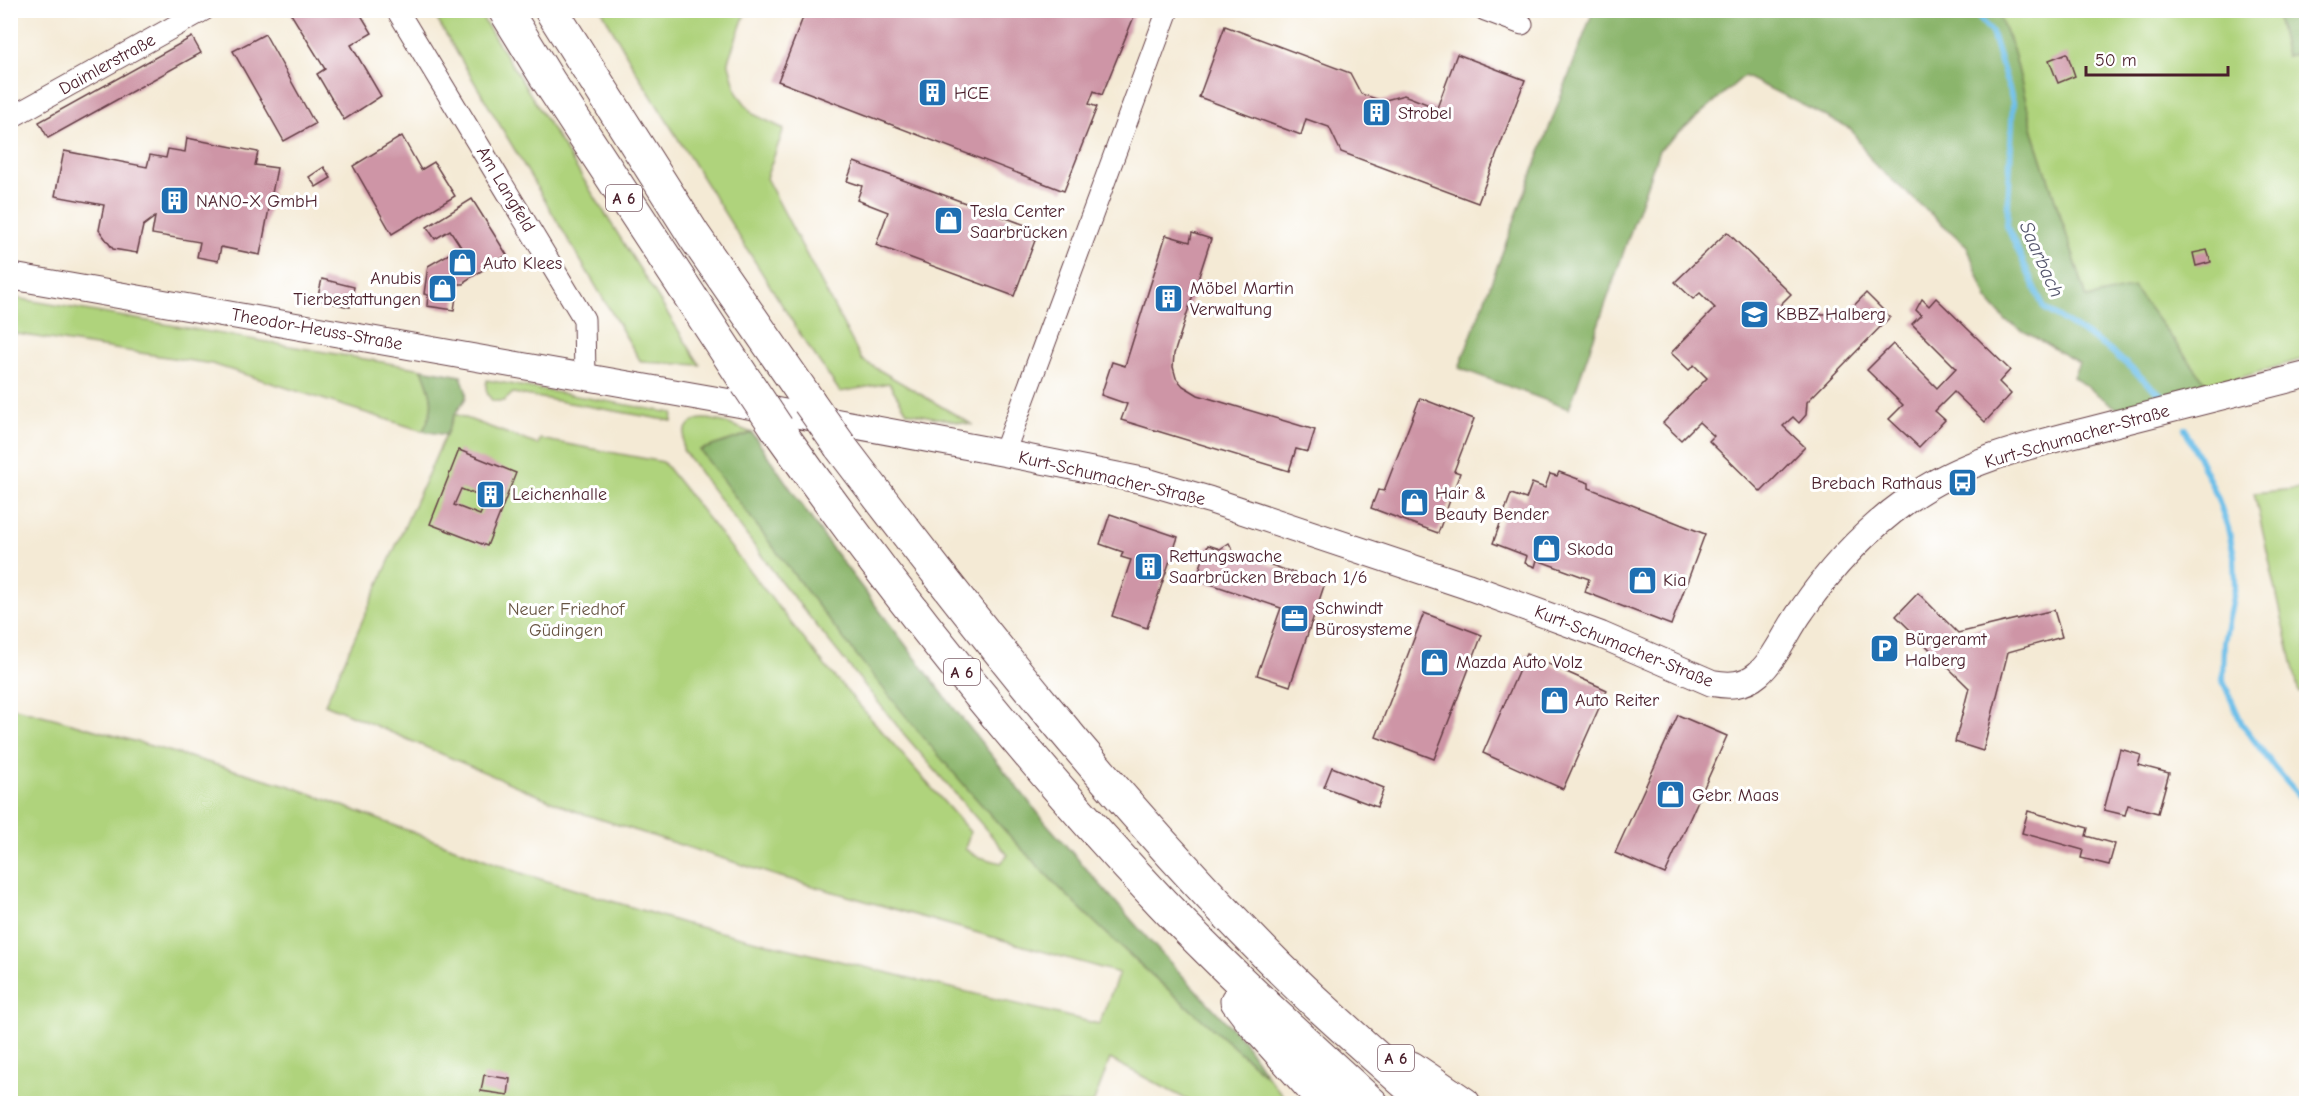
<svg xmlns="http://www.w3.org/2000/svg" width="2317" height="1114" font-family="'Comic Neue',sans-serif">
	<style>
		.green { fill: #afd37c; stroke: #7c7954; stroke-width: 1.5 }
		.forest { fill: #8bb56c; stroke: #6a6a4c; stroke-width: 1.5 }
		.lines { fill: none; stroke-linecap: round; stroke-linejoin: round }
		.stream { stroke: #6dbfe9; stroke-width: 6 }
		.building { fill: #ce95a6; fill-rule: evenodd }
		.minor-casing { stroke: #643d44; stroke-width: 23 }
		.tertiary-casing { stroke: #643d44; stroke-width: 28 }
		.motorway-casing { stroke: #643d44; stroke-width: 35 }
		.minor { stroke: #fff; stroke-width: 21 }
		.tertiary { stroke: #fff; stroke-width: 26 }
		.motorway { stroke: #fff; stroke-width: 33 }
		.motorway-bridge-casing { stroke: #643d44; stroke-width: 35; stroke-linecap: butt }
		.motorway-bridge { stroke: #fff; stroke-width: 33 }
		.labels { text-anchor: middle; stroke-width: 6; stroke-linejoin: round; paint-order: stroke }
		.shield { fill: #fff; stroke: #80626b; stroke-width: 1.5 }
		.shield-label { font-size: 16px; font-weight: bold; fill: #4a1f2b }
		.street-label { font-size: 18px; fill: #4a1f2b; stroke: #fff }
		.poi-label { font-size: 18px; fill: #4a1f2b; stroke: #fff; text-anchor: start }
		.park-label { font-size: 18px; fill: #685543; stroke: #fff }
		.water-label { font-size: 20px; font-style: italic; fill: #56576e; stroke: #fff }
	</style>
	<rect width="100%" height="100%" fill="#fff"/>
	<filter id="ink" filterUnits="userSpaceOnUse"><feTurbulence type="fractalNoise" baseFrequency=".0167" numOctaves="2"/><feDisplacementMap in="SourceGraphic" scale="12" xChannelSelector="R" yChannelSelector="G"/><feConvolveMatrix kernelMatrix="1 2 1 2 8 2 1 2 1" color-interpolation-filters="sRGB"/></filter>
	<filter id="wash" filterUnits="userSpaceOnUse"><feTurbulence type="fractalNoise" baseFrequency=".008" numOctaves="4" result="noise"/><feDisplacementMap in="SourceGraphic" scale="24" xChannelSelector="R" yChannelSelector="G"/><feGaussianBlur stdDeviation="1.35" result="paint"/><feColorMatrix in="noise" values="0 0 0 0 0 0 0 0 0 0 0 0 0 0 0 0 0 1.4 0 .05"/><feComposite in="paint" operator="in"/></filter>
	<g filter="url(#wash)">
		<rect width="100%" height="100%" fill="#f4ead5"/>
		<g class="green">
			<path d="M432,11H478L700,365L641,362Z"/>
			<path d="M602,11H746L728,61L737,93L753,114L784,129L766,178L862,360L973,425L907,412L889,383L840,392L802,337L637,73Z"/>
			<path d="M1997,11H2276L2286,56L2306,52V358L2209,387L2133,288L2087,298L2034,135L2014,52Z"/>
			<path d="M10,297L422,369C432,395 437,405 423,431L212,364L11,333Z"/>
			<path d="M487,380L673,413L672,421L513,393L504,401H493C486,394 485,389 487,380Z"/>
			<path d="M455,414L538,445L540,439L663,462L826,667L970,832L965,849L976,856L1001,863L1008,855L903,733L779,579L683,450C680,401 724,422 752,433L700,450L1135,960L1267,1076L1289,1103H1193L1110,1059L1093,1104H11V707L57,719L290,786L521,873L683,923L1099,1024L1119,973L774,875L575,811L325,704Z"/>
			<path d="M2306,488V691L2299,693L2254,493Z"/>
		</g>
		<g class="forest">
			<path d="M1997,10L2014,52L2034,135L2087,298L2133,287L2209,387L2118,409L2073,377L2079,363L2006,321L1987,299L1967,246L1873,163L1851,129L1744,76L1659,150L1569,409L1459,368L1593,11Z"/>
			<path d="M2276,11H2306V52L2286,56Z"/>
			<path d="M422,369L461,376C471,402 466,395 454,416C451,422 449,428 446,435L423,431C437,405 432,395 422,369Z"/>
			<path d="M752,433L828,543L949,702L1046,823L1149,940L1243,1040L1267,1076C1182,1002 1095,928 1018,845C903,721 801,585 700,450Z"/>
		</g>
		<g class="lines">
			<g class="stream">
				<path d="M1973,10L1992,33L2013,102L2007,226L2044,308L2109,349L2166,399"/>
				<path d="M2185,429L2217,496L2228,528L2234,555L2235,587L2224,642L2223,681L2242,724L2275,768L2306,804"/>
			</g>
		</g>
		<g id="blocks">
			<g class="building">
				<path d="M297,10H358L372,33L351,45L381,96L344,120L317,74L325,69L291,14Z"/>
				<path d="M806,10H1127L1135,14L1102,95L1094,91L1089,104L1097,107L1064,191L778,81Z"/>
				<path d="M1225,26L1350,73L1361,94L1382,101L1404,95L1437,108L1457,54L1525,80L1478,203L1341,152L1329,127L1306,119L1301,135L1199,97Z"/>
				<path d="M265,34L315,124L284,141L233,51Z"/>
				<path d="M192,37L201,53L48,138L39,122Z"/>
				<path d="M2067,53L2075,76L2058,83L2049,60Z"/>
				<path d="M402,136L421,170L434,162L455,196L392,234L353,166Z"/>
				<path d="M187,138L258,152L255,165L277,168L260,255L221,247L218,261L197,257L200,242L152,234L155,217L143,226L137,253L113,249L99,230L104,205L55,196L64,151L147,167L150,155L166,158L168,149L185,152Z"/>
				<path d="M854,162L1039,230L1014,296L876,245L888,212L857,200L862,186L847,181Z"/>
				<path d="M324,167L331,178L316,187L309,177Z"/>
				<path d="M472,199L507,255L465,281L464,284H458L454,310L427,306L428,295L424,294L428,266L461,247L450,230L435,239L427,227Z"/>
				<path d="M1727,232L1791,294L1781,304L1792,314H1846L1866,293L1890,317L1807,402L1806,415L1799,423L1793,417L1783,426L1805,447L1761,492L1709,441L1714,436L1699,422L1681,440L1663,423L1707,378L1694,365L1689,370L1671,353L1715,308L1700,293L1693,299L1675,282Z"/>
				<path d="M1192,233L1211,239L1174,354L1173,367L1176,378L1183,386L1198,395L1315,430L1308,452L1296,449L1289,471L1121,420L1127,404L1101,395L1112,362L1125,366L1166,235L1190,242Z"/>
				<path d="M2207,250L2211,262L2196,266L2193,253Z"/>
				<path d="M322,279L354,287L350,307L317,300Z"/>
				<path d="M1936,298L2010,370L1999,382L2011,394L1985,422L1954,392L1935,411L1945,420L1919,447L1889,419L1903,405L1867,370L1893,344L1937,388L1956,368L1912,324L1921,315L1916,310L1922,299L1929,306Z"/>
				<path d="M1420,398L1474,419L1454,471L1460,473L1438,533L1371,508L1378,490L1384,491Z"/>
				<path d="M459,450L516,473L487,546L430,524ZM461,489L487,499L480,515L454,505Z"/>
				<path d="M1559,472L1589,483V488L1705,534L1671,625L1585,592L1589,579L1537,560L1535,567L1525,563L1527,556L1493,543L1511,494L1526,499L1532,483L1545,488L1550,474L1557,476Z"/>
				<path d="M1110,514L1178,537L1147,628L1112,616L1131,560L1121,557L1123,552L1100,544Z"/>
				<path d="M1229,543L1234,553L1325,583L1290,686L1257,675L1281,608L1196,579L1208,545L1220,549Z"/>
				<path d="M1918,593L1958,633L2054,610L2062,637L2008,652L1983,751L1955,742L1969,688L1896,616Z"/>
				<path d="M1424,613L1482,635L1434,759L1376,737Z"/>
				<path d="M1526,654L1607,690L1563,789L1483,753Z"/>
				<path d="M1678,715L1727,736L1665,874L1615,853Z"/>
				<path d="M2120,749L2141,755L2138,765L2169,773L2158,813L2128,805L2125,815L2104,810Z"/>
				<path d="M1332,767L1384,788L1377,807L1324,787Z"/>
				<path d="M2028,811L2088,828L2086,836L2115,844L2109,865L2081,858L2083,850L2022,833Z"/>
				<path d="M484,1075L510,1079L508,1095L481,1091Z"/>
			</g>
		</g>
	</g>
	<g filter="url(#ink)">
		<use href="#blocks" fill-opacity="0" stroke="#643d44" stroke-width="1.5"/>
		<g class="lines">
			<defs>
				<g id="minor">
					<path d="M397,10L584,319L585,377"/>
					<path d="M1485,10L1522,24"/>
					<path d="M10,118L204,10"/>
					<path d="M1004,453L1168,10"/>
				</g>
				<path id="tertiary" d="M10,276L734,403L1004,453L1145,481L1210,500L1467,586L1601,635L1712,683C1729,686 1744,686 1758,674C1777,657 1787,630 1802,610C1831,567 1867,529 1909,499C1969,456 2046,442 2117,423C2180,407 2243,391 2306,375"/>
				<g id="motorway">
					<path d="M505,10L548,80L747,383"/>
					<path d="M551,10L695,237L809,402"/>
					<path d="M777,428C895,594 1022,755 1162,903C1229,973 1301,1039 1372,1104"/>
					<path d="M840,446C973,621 1110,796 1265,953C1317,1006 1373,1054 1429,1104"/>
					<path d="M1237,1001L1253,1022L1327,1104"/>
					<path d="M1411,1068L1464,1104"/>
				</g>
			</defs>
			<use href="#minor" class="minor-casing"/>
			<use href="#tertiary" class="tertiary-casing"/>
			<use href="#motorway" class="motorway-casing"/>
			<use href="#minor" class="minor"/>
			<use href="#tertiary" class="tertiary"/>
			<use href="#motorway" class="motorway"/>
			<defs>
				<g id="motorway-bridge">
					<path d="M747,383L777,428"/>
					<path d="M809,402L840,446"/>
				</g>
			</defs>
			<use href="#motorway-bridge" class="motorway-bridge-casing"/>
			<use href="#motorway-bridge" class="motorway-bridge"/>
		</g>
	</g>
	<defs>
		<symbol id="building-square" viewBox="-11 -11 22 22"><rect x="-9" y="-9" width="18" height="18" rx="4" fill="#1f6fb2" stroke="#fff"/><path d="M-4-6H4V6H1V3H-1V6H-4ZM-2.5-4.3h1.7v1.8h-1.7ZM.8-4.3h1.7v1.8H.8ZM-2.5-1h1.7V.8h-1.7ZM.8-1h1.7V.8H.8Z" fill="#fff"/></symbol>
		<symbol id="shop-square" viewBox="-11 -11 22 22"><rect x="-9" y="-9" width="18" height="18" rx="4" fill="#1f6fb2" stroke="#fff"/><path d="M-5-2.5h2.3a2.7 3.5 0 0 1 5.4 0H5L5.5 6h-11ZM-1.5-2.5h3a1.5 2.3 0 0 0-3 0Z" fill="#fff"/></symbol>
		<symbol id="school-square" viewBox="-11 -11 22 22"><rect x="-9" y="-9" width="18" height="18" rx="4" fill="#1f6fb2" stroke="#fff"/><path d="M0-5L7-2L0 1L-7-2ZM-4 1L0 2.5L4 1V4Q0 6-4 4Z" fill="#fff"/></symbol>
		<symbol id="bus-square" viewBox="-11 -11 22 22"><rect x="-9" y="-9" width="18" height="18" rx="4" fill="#1f6fb2" stroke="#fff"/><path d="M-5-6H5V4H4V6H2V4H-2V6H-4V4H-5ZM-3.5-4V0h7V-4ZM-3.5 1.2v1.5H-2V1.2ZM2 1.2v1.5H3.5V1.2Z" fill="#fff"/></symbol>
		<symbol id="office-square" viewBox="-11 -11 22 22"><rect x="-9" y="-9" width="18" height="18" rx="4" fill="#1f6fb2" stroke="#fff"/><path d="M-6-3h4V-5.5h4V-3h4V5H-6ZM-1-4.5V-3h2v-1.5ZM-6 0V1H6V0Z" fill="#fff"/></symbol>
		<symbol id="parking-square" viewBox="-11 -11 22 22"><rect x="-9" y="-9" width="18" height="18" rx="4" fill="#1f6fb2" stroke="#fff"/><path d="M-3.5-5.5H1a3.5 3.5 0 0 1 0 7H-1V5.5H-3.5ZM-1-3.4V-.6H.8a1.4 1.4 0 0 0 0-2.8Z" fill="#fff"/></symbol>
	</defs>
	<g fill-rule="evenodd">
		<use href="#building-square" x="916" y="76" width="33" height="33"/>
		<use href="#building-square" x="1360" y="96" width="33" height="33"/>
		<use href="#building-square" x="158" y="184" width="33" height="33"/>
		<use href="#shop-square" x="932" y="204" width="33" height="33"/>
		<use href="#shop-square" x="446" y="246" width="33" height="33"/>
		<use href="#shop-square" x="426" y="272" width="33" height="33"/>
		<use href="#building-square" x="1152" y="282" width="33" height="33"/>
		<use href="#school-square" x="1738" y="298" width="33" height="33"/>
		<use href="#bus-square" x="1946" y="466" width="33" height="33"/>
		<use href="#building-square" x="474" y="478" width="33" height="33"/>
		<use href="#shop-square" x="1398" y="486" width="33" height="33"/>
		<use href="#shop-square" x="1530" y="532" width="33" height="33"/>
		<use href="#building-square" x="1132" y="550" width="33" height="33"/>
		<use href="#shop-square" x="1626" y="564" width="33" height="33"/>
		<use href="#office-square" x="1278" y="602" width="33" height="33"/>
		<use href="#parking-square" x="1868" y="632" width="33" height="33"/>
		<use href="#shop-square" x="1418" y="646" width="33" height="33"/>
		<use href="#shop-square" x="1538" y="684" width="33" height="33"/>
		<use href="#shop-square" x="1654" y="778" width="33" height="33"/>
	</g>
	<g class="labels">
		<g class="shield">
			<rect x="606" y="185" width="36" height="26" rx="4.5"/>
			<rect x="944" y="659" width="36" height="26" rx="4.5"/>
			<rect x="1378" y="1045" width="36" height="26" rx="4.5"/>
		</g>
		<g class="shield-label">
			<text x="624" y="204">A 6</text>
			<text x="962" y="678">A 6</text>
			<text x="1396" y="1064">A 6</text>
		</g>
		<g class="street-label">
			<text transform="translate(107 64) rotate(-29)" y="6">Daimlerstraße</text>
			<text transform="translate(506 189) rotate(59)" y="6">Am Langfeld</text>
			<text transform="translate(317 329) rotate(10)" y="6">Theodor-Heuss-Straße</text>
			<text transform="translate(2077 436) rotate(-16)" y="6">Kurt-Schumacher-Straße</text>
			<text transform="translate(1112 478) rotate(13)" y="6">Kurt-Schumacher-Straße</text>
			<text transform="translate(1624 646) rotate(22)" y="6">Kurt-Schumacher-Straße</text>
		</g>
		<g class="poi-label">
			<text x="954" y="99">HCE</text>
			<text x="1398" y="119">Strobel</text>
			<text x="196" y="207">NANO-X GmbH</text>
			<text x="970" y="217">Tesla Center<tspan x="970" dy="21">Saarbrücken</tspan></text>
			<text x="483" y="269">Auto Klees</text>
			<text x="421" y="284" text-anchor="end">Anubis<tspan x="421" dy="21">Tierbestattungen</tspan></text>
			<text x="1190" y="294">Möbel Martin<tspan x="1190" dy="21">Verwaltung</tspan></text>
			<text x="1776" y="320">KBBZ Halberg</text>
			<text x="1942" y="489" text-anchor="end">Brebach Rathaus</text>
			<text x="1435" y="499">Hair &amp;<tspan x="1435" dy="21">Beauty Bender</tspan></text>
			<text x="512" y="500">Leichenhalle</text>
			<text x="1567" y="555">Skoda</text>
			<text x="1169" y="562">Rettungswache<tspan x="1169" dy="21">Saarbrücken Brebach 1/6</tspan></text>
			<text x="1663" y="586">Kia</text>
			<text x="1315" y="614">Schwindt<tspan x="1315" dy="21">Bürosysteme</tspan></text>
			<text x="1905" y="645">Bürgeramt<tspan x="1905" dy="21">Halberg</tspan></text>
			<text x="1456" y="668">Mazda Auto Volz</text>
			<text x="1575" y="706">Auto Reiter</text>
			<text x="1692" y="801">Gebr. Maas</text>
		</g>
		<g class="park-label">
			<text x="566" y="615">Neuer Friedhof<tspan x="566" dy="21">Güdingen</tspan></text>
		</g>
		<g class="water-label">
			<text transform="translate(2042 259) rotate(66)" y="7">Saarbach</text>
		</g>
	</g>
	<rect width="2317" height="1114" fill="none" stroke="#fff" stroke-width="36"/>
	<path d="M2086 66v9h142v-9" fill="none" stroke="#4a1f2b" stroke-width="3"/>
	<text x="2095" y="66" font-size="18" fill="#4a1f2b" stroke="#ffffff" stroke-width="4.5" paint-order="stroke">50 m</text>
</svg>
